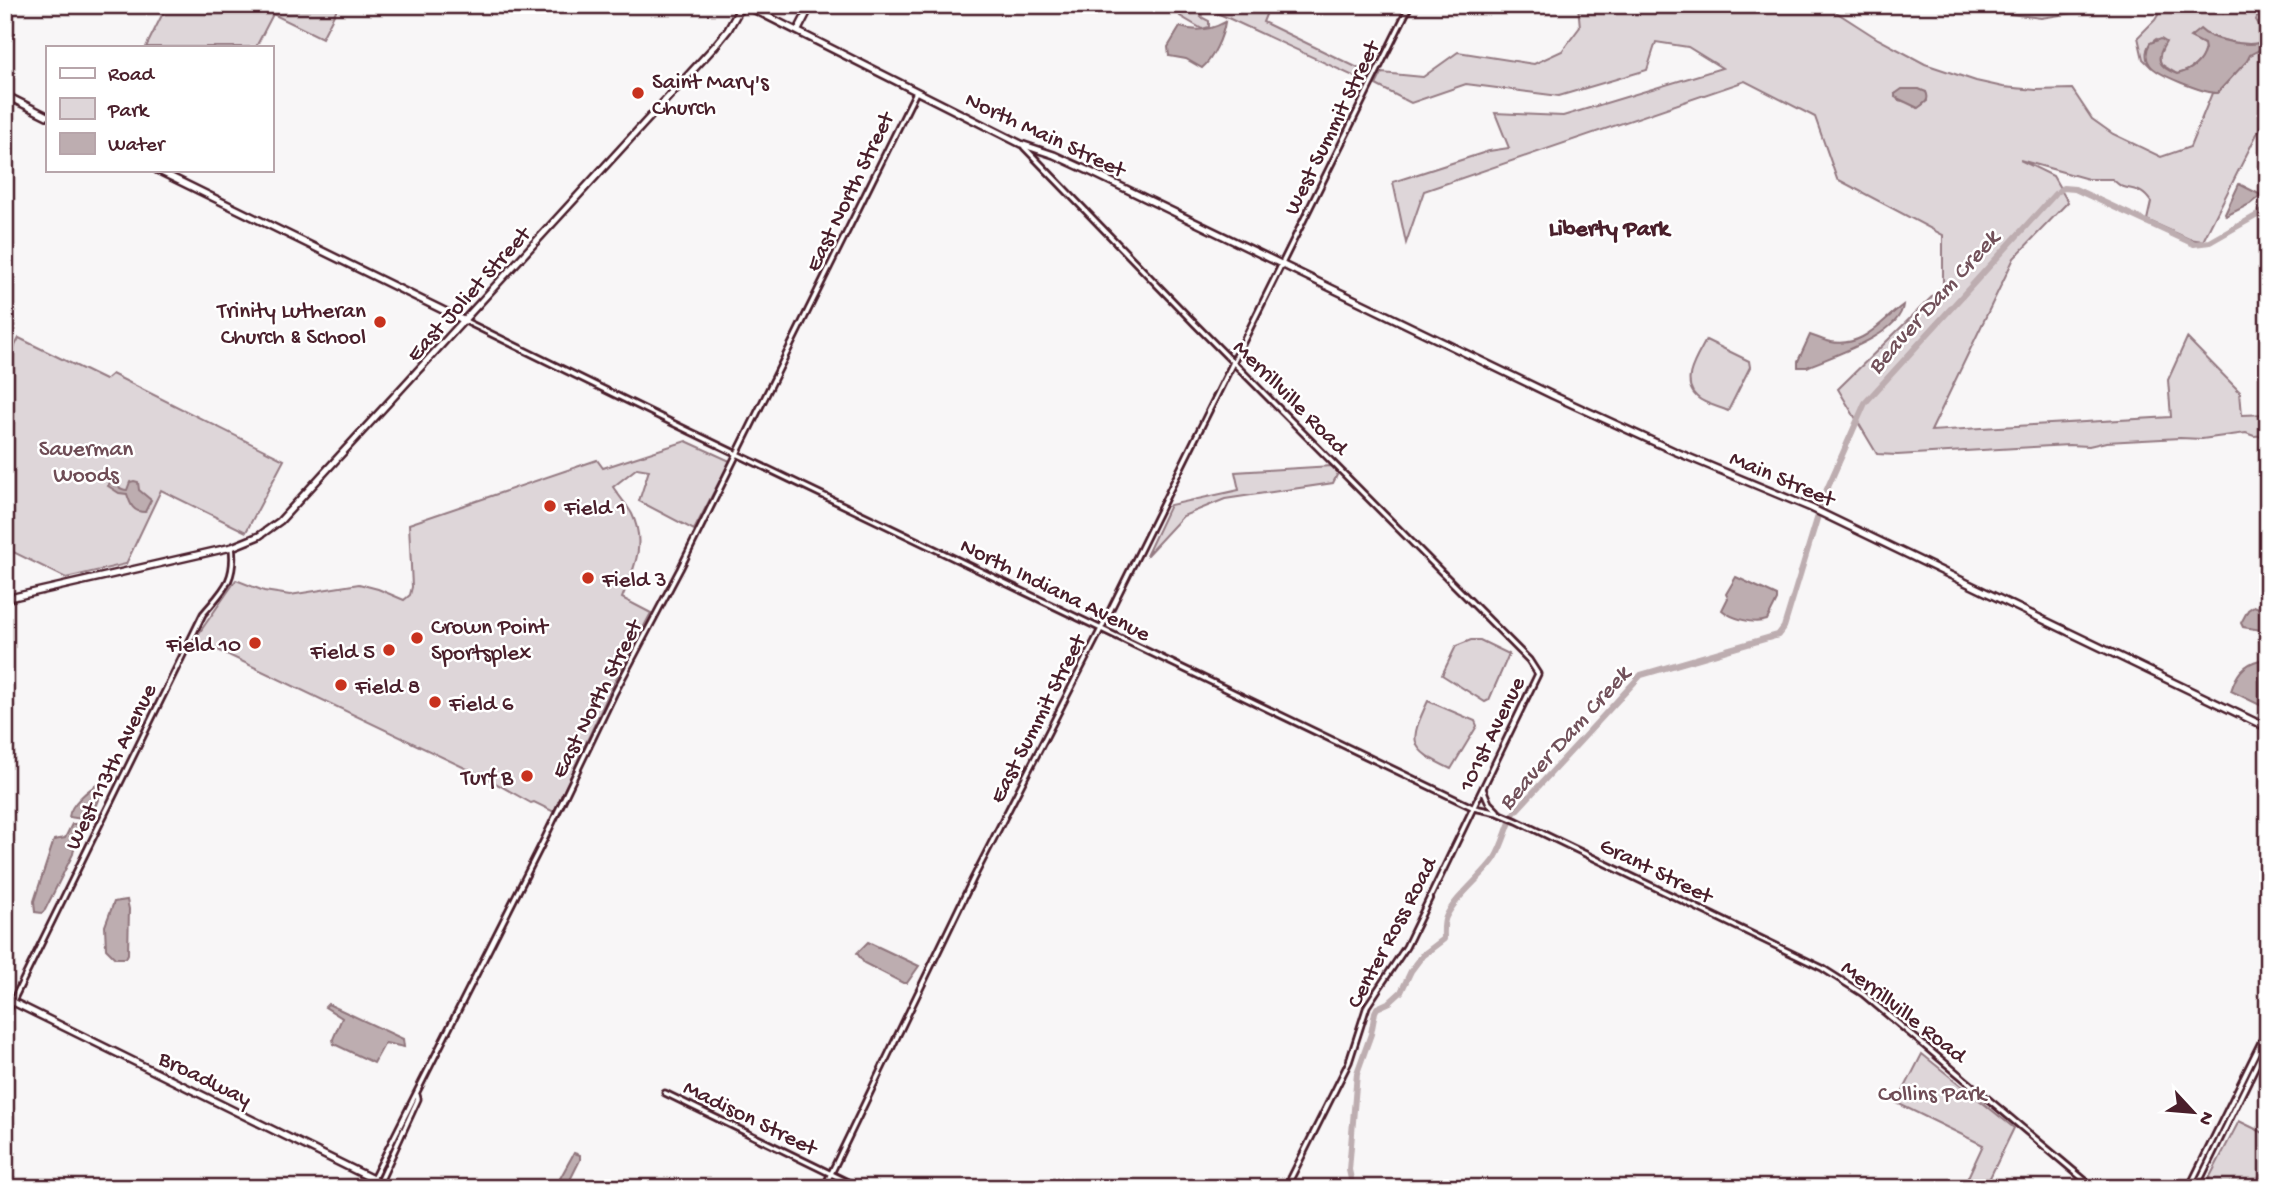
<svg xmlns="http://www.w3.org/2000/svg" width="2273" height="1193" font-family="'Gochi Hand',sans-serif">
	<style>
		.green { fill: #ded6d9; stroke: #947a82; stroke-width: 2; fill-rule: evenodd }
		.water { fill: #bdadb0; stroke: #8f747b; stroke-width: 2 }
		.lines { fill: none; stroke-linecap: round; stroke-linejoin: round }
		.river { stroke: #bdadb0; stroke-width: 6 }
		.minor-casing { stroke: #4a1f2b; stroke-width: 9 }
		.major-casing { stroke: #4a1f2b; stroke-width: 10 }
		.minor { stroke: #fff; stroke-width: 3.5 }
		.major { stroke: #fff; stroke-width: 5 }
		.poi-dot { fill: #c8321e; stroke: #fff; stroke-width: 2.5 }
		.labels { text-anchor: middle; stroke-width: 5; stroke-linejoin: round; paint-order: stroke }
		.poi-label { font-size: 23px; fill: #4a1f2b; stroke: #fff; text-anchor: start }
		.street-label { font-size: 23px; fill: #4a1f2b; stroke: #fff }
		.park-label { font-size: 23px; fill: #6f4d56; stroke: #fff }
		.neighbourhood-label { font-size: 24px; font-weight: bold; fill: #4a1f2b; stroke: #fff }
		.water-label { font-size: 24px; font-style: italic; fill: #72515a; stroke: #fff }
	</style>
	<rect width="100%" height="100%" fill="#f8f6f7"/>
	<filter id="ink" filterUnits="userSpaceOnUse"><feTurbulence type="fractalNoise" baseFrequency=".0143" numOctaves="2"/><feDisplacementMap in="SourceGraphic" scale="14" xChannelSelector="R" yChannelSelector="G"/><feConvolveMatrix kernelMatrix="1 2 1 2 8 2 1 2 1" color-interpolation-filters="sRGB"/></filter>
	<g filter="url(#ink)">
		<g class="green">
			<path d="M167,5H339L322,38L273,14L256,47H146Z"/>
			<path d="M1185,5H1195L1204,10L1201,17L1209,21V27L1202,29L1180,16Z"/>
			<path d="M1200,5H1270L1263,22L1360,69L1371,71L1366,82Z"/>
			<path d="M1578,5H1825L1878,39L1925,64L1976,81L2003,87L2036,90L2072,89L2092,119L2113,134L2161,157L2190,147L2212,93C2214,93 2216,93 2218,92C2220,91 2249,58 2250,55L2261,49L2263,38L2259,43C2242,47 2219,39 2203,33L2196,39L2205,45C2204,62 2192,70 2177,74L2161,64L2158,53L2161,48L2156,39C2144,47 2145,56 2152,68L2143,59L2138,37L2155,20L2164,5H2176V13L2268,12V19L2258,15L2256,20L2268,39V112L2203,241L2189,239L2147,220L2151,202C2141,187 2134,191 2121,186C2117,184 2115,181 2112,179H2088L2020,160L2053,176L2068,202L2014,258L1931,431L2171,417L2168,380L2187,338L2240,392L2242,415L2268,414V435L2254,436L2246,433L2202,439L2180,438L2106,442L2089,446L2069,445L1897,455L1877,454L1838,389L1943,286V235L1837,179L1815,117L1745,81L1424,191L1406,243L1393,182L1489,151L1509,148L1495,113L1563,116L1722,68L1688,47L1656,42L1647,70L1559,96L1466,84L1411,103L1376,85L1382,73L1423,77L1458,52L1534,64L1562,51L1580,27ZM1905,89L1926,92L1927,101L1917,108L1908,102L1898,100L1895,94Z"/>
			<path d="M1976,5H2091L2093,10L2041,18L1995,12Z"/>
			<path d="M19,338L105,380L112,374L284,460L246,532L161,490L126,564L66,578L5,548V365Z"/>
			<path d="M1706,340L1749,361L1750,367L1728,411C1720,407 1704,404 1697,397C1679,381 1698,356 1706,340Z"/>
			<path d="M686,441L730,461L694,530L639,501L649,470L637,468L613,487C619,496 627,505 632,514C647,545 633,570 622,598L651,613L611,689L554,812L534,802L531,803L488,779L195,639L236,580L264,591L290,595L359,584L378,589L404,600L410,595L412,587L409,524L597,460L603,468Z"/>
			<path d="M1332,466L1339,471L1333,483L1225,499L1183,516L1146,556L1170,505L1239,490L1235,472Z"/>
			<path d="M1471,640H1480L1509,654L1489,700L1485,702L1442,675L1456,646Z"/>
			<path d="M1428,701L1475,721L1477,726L1451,769C1409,749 1408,743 1428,701Z"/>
			<path d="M1922,1054L2014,1128L1985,1188H1963L1983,1145L1897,1103Z"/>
			<path d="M2239,1121L2268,1135V1188H2204Z"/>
		</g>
		<g class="water">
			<path d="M1225,22C1223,36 1213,59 1202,68L1186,59L1169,56L1168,47L1180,27C1196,32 1211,30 1225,22Z"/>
			<path d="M2200,29C2210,40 2245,46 2259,43L2263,38L2266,41L2261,49L2250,55L2247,61L2217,93C2204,93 2157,75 2150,65C2145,58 2146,50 2150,43L2161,39L2166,42C2156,58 2156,66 2177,74C2191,71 2201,63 2205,49L2204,44L2190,37Z"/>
			<path d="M1919,89L1926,92C1930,100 1925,103 1918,108L1895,97V94L1902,89Z"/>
			<path d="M2239,184L2261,195L2250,204L2226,216L2225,214Z"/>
			<path d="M1903,305C1900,335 1832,356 1807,367H1798V361L1810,335C1817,337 1824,341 1831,342C1863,348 1881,321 1903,305Z"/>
			<path d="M134,481L138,482L139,490L151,500L145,512C132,512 130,503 127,494L119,493L108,486L110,482C116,483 119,490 127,490L130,482Z"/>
			<path d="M1736,577L1777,596V600L1767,620C1753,625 1731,618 1722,610L1728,598L1726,594Z"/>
			<path d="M2254,606L2268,612L2267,631L2243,627L2241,623L2248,610Z"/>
			<path d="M2260,660L2268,661V709L2231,691C2236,675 2243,664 2260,660Z"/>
			<path d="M100,783L104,785L91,817L88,820L69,817C70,804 89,789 100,783Z"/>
			<path d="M72,824H79L84,828L77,834L73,854L45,910L42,913L35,912L34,901L54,840L65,838Z"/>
			<path d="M127,900L129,909L128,954L126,958H115L106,949L105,926L114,902Z"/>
			<path d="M868,942L919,966L907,983H903L864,963L857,953Z"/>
			<path d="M328,1004L403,1039L404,1047L385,1043L374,1063L334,1044L333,1039L342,1018L325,1007Z"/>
			<path d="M574,1153L580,1155V1160L567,1186L562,1188L558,1182Z"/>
		</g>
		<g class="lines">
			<g class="river">
				<path d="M2059,191L2063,188L2075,189L2194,244L2210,242L2268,209"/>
				<path d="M1353,1188L1349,1170L1357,1073L1371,1034L1375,1012L1377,1008L1390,1002L1401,992L1411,971L1423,955L1444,939C1444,933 1443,923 1446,917C1455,897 1483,876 1495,858C1503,845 1507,827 1514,813L1641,675L1778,635L1784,627L1824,496L1865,403L2055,194"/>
			</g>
			<defs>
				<g id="minor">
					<path d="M1024,147L1195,324L1529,660L1538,674L1406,947L1367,1006L1349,1062L1286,1188"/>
					<path d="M465,321L687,430L1474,808L1498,813L1517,821L1822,968L1863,994L2094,1188"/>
					<path d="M1483,789L1489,803L1497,811"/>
					<path d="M5,1017L203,614C223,590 236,581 232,547"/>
					<path d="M665,1093L860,1188"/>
					<path d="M373,1179L545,838L614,694L680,569L916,92"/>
					<path d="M380,1182L418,1099L417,1095"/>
					<path d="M824,1188L973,879L1101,629L1410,5"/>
					<path d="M2189,1188L2268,1028"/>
					<path d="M2196,1188L2268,1041"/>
				</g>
				<g id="major">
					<path d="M745,5L1021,144L1054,155L1091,172L1552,395L1674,451L1811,508L2268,728"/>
					<path d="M798,30L811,5"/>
					<path d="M5,95L47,116"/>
					<path d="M157,170L465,321"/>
					<path d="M5,599L232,547L259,536L280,521L715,46L728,30L742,5"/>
					<path d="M5,998L391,1188"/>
				</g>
			</defs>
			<use href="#minor" class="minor-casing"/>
			<use href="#major" class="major-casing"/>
			<use href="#minor" class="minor"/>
			<use href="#major" class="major"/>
		</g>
	</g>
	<g class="poi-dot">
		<circle cx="638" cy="93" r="7"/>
		<circle cx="380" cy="322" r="7"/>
		<circle cx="550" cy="506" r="7"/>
		<circle cx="588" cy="578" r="7"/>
		<circle cx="417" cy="638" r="7"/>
		<circle cx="255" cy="643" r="7"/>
		<circle cx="389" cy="650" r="7"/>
		<circle cx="341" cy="685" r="7"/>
		<circle cx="435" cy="702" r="7"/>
		<circle cx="527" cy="776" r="7"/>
	</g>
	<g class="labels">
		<g class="poi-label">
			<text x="652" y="88">Saint Mary's<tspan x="652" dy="26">Church</tspan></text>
			<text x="366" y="317" text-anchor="end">Trinity Lutheran<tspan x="366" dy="26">Church &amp; School</tspan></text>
			<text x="564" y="514">Field 1</text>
			<text x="602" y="586">Field 3</text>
			<text x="431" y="633">Crown Point<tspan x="431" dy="26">Sportsplex</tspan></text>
			<text x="241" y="651" text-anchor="end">Field 10</text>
			<text x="375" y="658" text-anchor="end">Field 5</text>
			<text x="355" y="693">Field 8</text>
			<text x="449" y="710">Field 6</text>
			<text x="513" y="784" text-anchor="end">Turf B</text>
		</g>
		<g class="street-label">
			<text transform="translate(1330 127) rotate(-64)" y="8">West Summit Street</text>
			<text transform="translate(1046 133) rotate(25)" y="8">North Main Street</text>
			<text transform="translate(848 191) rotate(-64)" y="8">East North Street</text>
			<text transform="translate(467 293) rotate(-48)" y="8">East Joliet Street</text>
			<text transform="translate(1292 396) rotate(45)" y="8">Merrillville Road</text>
			<text transform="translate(1783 477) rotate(23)" y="8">Main Street</text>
			<text transform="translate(1056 588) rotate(26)" y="8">North Indiana Avenue</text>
			<text transform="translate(595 698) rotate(-63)" y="8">East North Street</text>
			<text transform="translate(1036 718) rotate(-63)" y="8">East Summit Street</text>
			<text transform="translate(1490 733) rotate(-64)" y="8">101st Avenue</text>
			<text transform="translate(109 766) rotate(-64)" y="8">West 113th Avenue</text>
			<text transform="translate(1657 869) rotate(26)" y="8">Grant Street</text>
			<text transform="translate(1390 932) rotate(-62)" y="8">Center Ross Road</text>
			<text transform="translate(1905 1010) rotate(38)" y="8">Merrillville Road</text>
			<text transform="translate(206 1077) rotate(26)" y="8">Broadway</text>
			<text transform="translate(751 1116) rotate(26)" y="8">Madison Street</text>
		</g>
		<g class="park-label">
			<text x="86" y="455">Sauerman<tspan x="86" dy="26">Woods</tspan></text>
			<text x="1932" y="1100">Collins Park</text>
		</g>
		<g class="neighbourhood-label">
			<text x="1609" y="235">Liberty Park</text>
		</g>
		<g class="water-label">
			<text transform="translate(1932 301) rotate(-48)" y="8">Beaver Dam Creek</text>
			<text transform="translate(1563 737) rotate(-48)" y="8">Beaver Dam Creek</text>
		</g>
	</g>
	<rect width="2273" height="1193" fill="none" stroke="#fff" stroke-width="28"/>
	<rect x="14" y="14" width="2245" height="1165" fill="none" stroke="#4a1f2b" stroke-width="2.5" filter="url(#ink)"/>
	<rect x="46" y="46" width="228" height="126" fill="#ffffff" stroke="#b7a5aa" stroke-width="2"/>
	<rect x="60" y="68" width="35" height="10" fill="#ffffff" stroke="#b7a5aa" stroke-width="2"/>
	<text x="108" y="80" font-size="21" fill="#4a1f2b">Road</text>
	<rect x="60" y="98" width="35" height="21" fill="#ded6d9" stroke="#b7a5aa" stroke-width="2"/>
	<text x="108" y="116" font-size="21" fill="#4a1f2b">Park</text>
	<rect x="60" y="133" width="35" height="21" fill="#bdadb0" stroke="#b7a5aa" stroke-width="2"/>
	<text x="108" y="150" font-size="21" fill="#4a1f2b">Water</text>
	<g transform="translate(2193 1112) rotate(116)" stroke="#ffffff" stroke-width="5" paint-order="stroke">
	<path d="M0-5L12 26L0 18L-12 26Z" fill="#4a1f2b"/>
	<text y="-10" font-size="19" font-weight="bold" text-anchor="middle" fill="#4a1f2b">N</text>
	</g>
</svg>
